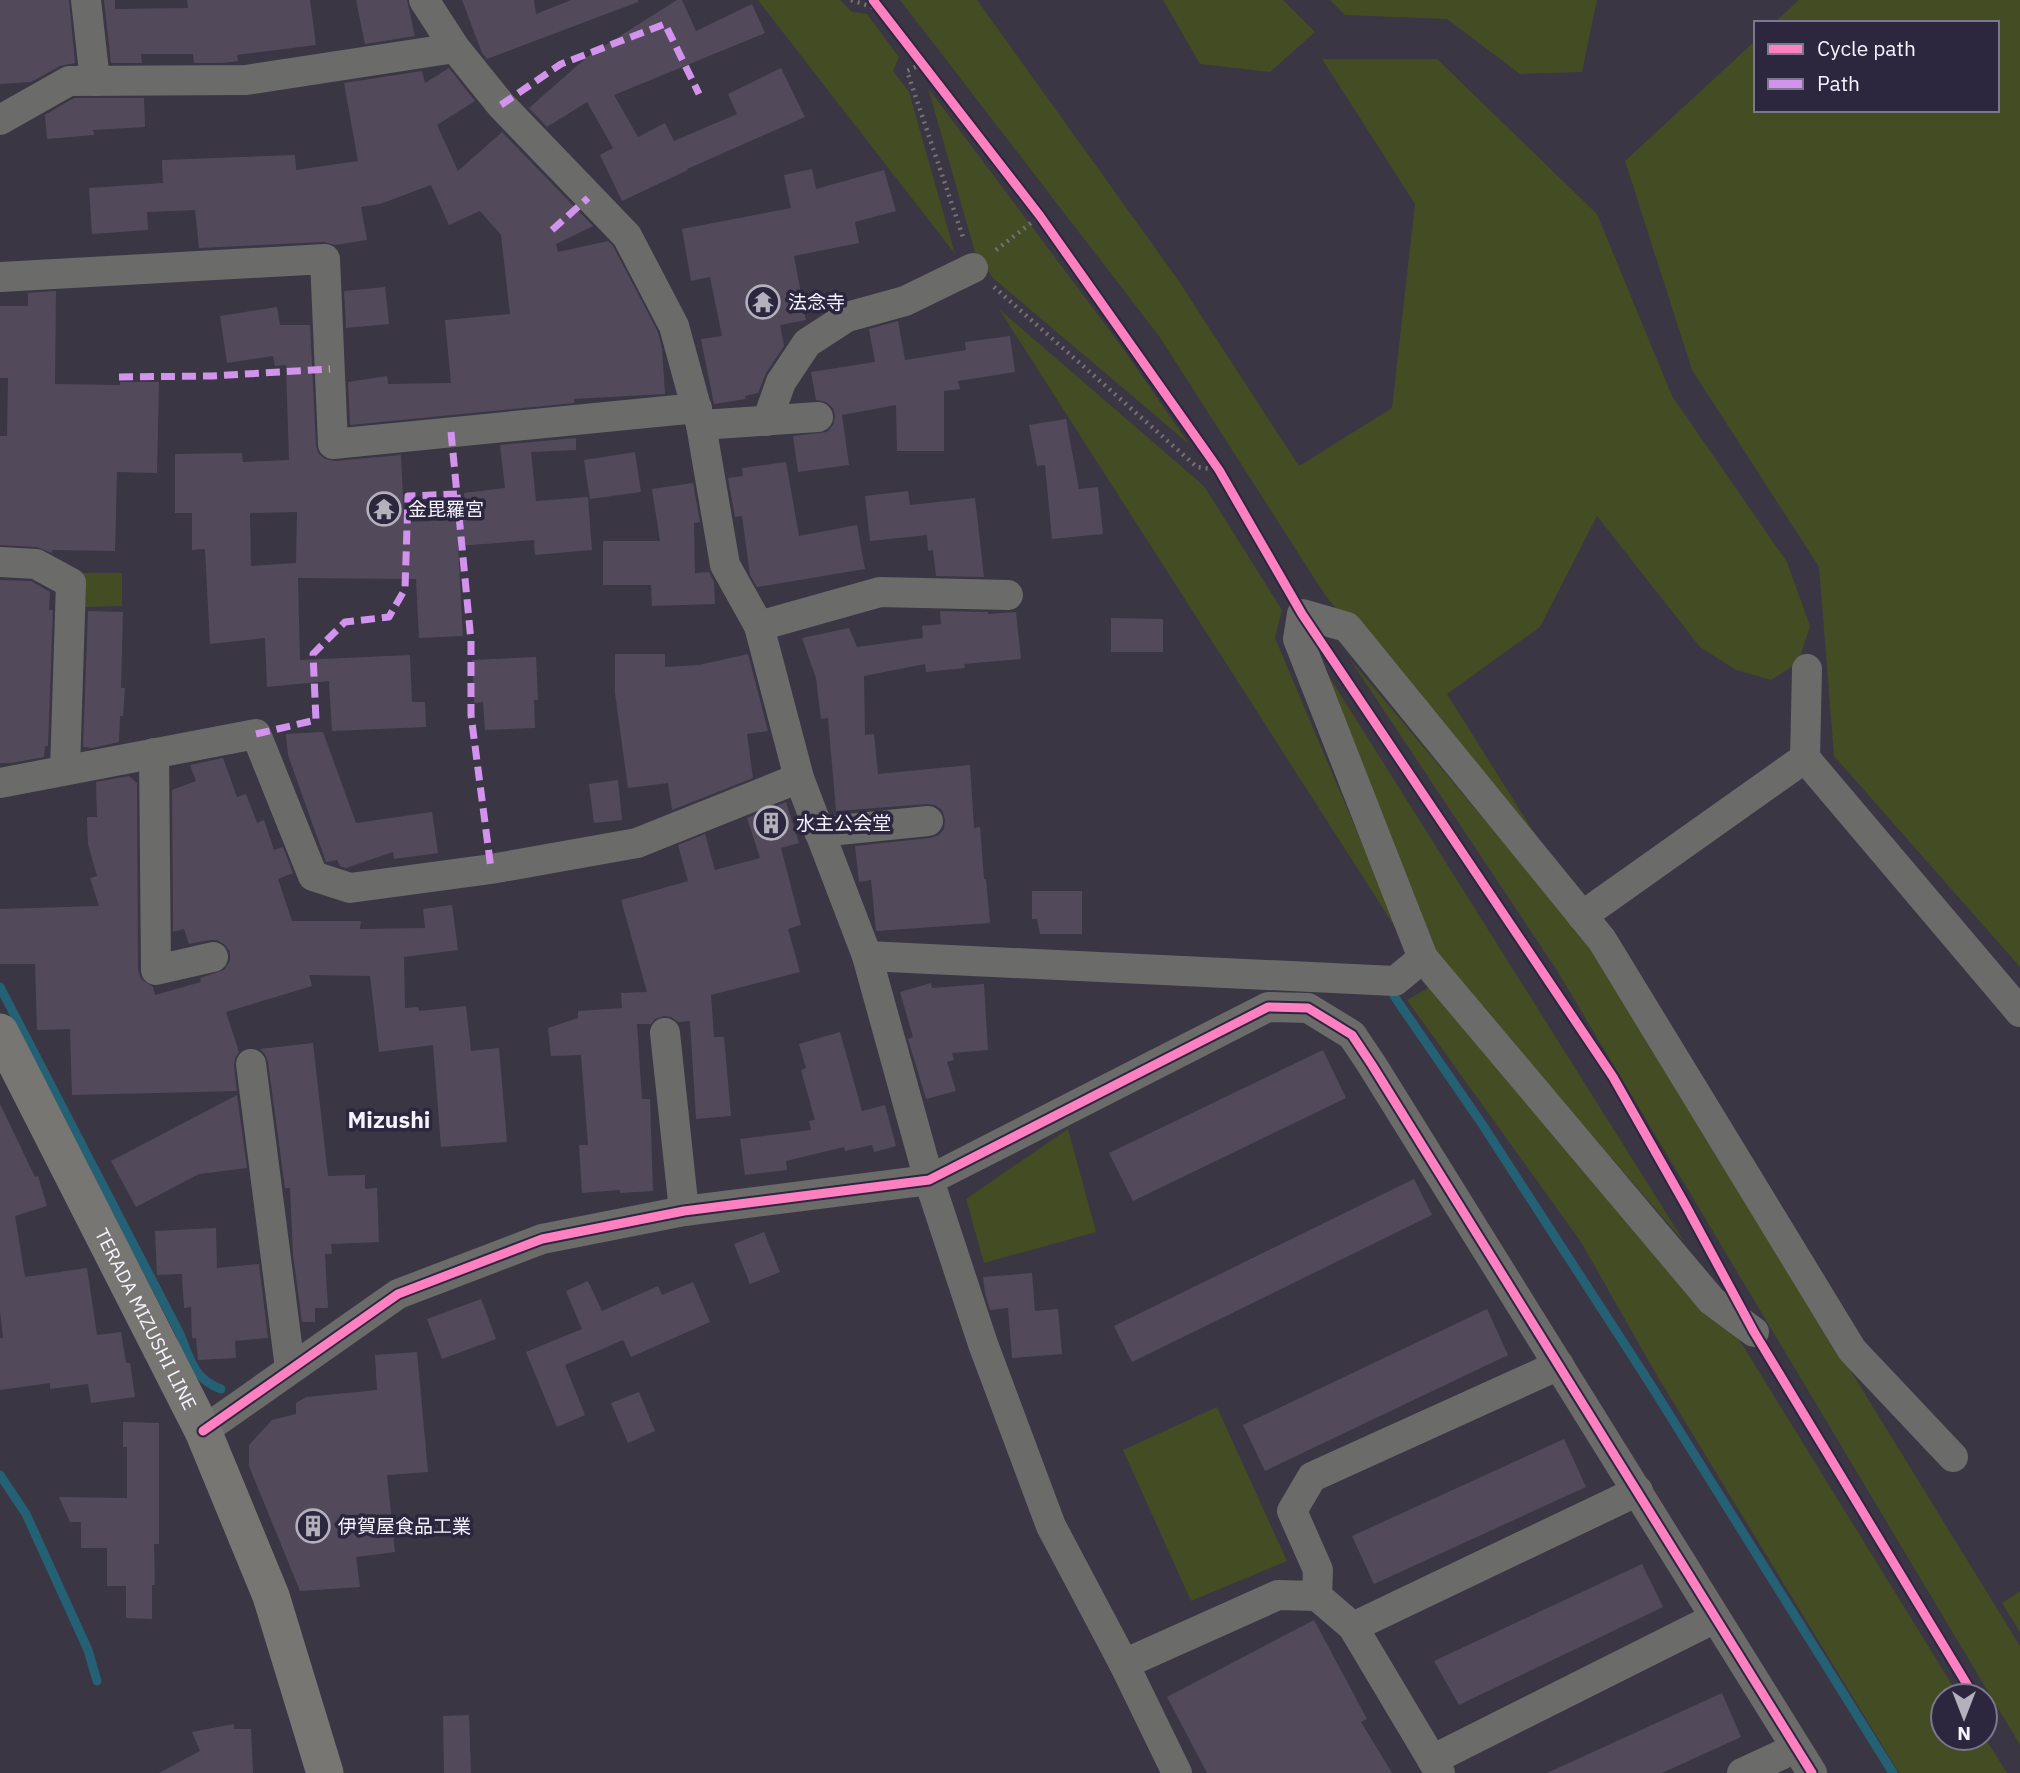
<svg xmlns="http://www.w3.org/2000/svg" width="2020" height="1773" font-family="'IBM Plex Sans','Noto Sans JP',sans-serif">
	<style>
		.green { fill: #444c24 }
		.lines { fill: none; stroke-linecap: round; stroke-linejoin: round }
		.stream { stroke: #246174; stroke-width: 9 }
		.building { fill: #524a5b; fill-rule: evenodd }
		.path { stroke: #747274; stroke-width: 4.5; stroke-dasharray: 2 5; stroke-linecap: butt }
		.minor { stroke: #6b6b6a; stroke-width: 30 }
		.major { stroke: #777673; stroke-width: 37 }
		.quiet { stroke: #d193ec; stroke-width: 7; stroke-dasharray: 14 7; stroke-linecap: butt }
		.cycleway-casing { stroke: #2c263f; stroke-width: 13 }
		.cycleway { stroke: #ff80c0; stroke-width: 9 }
		.labels { text-anchor: middle; stroke-width: 7; stroke-linejoin: round; paint-order: stroke }
		.poi-label { font-size: 19px; fill: #f5f3fd; stroke: #2c263f; text-anchor: start }
		.street-label { font-size: 19px; fill: #f5f3fd; stroke: #2c263f }
		.quarter-label { font-size: 23px; font-weight: bold; fill: #f5f3fd; stroke: #2c263f }
	</style>
	<rect width="100%" height="100%" fill="#3a3644"/>
	<g class="green">
		<path d="M758,0H840L852,12L867,14L899,57L893,71L909,92L955,254Z"/>
		<path d="M900,0H977L1176,277L1299,466L1392,408L1415,204L1322,59H1437L1597,214L1672,396L1787,562L1810,626L1798,663L1771,680L1736,670L1700,647L1597,516L1540,627L1447,694L1582,909L1325,595L1159,336Z"/>
		<path d="M1163,0H1283L1315,32L1270,72L1200,64Z"/>
		<path d="M1330,0H1597L1582,72L1520,74L1447,19L1345,15Z"/>
		<path d="M1799,0H2020V967L1834,756L1819,567L1692,370L1625,161L1756,40V110H1997V23H1774Z"/>
		<path d="M928,88L1122,347L1189,444L993,278L975,252Z"/>
		<path d="M999,309L1204,486L1282,610L1275,638L1402,938Z"/>
		<path d="M82,573H122V606L83,607Z"/>
		<path d="M1315,654L1685,1243L1431,949Z"/>
		<path d="M1349,658L1587,942L2020,1646V1745L1556,969Z"/>
		<path d="M1435,984L1737,1336L1959,1696H1943V1738H1985L2007,1773H1899L1656,1374L1581,1242L1407,1000Z"/>
		<path d="M1068,1129L1096,1232L984,1263L966,1199Z"/>
		<path d="M1217,1407L1287,1561L1191,1601L1123,1450Z"/>
		<path d="M2020,1591V1632L2002,1603Z"/>
	</g>
	<g class="lines">
		<g class="stream">
			<path d="M0,987L179,1332C190,1358 193,1379 221,1389"/>
			<path d="M1394,996L1482,1124L1649,1382L1893,1773"/>
			<path d="M0,1475L26,1514L88,1650L97,1681"/>
		</g>
	</g>
	<g class="building">
		<path d="M0,0H69L75,63L60,66L31,82L0,84Z"/>
		<path d="M104,0H115V9L188,8L187,0H310L316,45L237,55L238,61L222,63H194L193,54H141L142,63H111Z"/>
		<path d="M356,0H407L415,36L365,44Z"/>
		<path d="M462,0H534L536,14L571,0H638V2L487,59L482,53Z"/>
		<path d="M677,0H682L696,31L752,4L765,33L614,95L638,137L665,123L674,141L737,114L728,94L781,68L805,117L687,169L688,170L622,201L600,155L613,148L587,102L547,127L529,108L587,57Z"/>
		<path d="M449,68L475,101L437,125L458,171L502,132L593,226L556,244L558,252L608,241L613,246L658,332L662,349L665,394L574,399V403L350,425L348,382L387,376L388,384L451,383L445,320L510,314L501,235L480,211L449,225L431,185L380,204L361,207L367,240L335,245L324,242L199,248L195,210L147,212L148,230L92,234L89,188L163,183L162,160L295,155L296,170L358,161L344,83L422,71L425,83Z"/>
		<path d="M74,98H144L145,127L93,130L94,135L47,139L45,115Z"/>
		<path d="M812,169L816,189L884,170L896,211L855,222L859,243L794,256L806,320L780,325L784,346L766,373L758,393L745,396L746,399L714,404L701,339L722,336L710,277L691,281L682,229L791,208L784,175Z"/>
		<path d="M385,287L389,324L346,328L344,291Z"/>
		<path d="M56,291L55,384L120,385V382H159L157,473L117,472L115,551L52,550V553L37,547L0,545V436H7L8,378H0V306H28V293Z"/>
		<path d="M277,307L280,325H310L316,445L318,453L325,459L335,461L401,455L404,522L466,520L464,493L505,488L500,445L576,438V450L531,452L536,501L588,497L592,550L535,555L534,540L458,546L463,636L419,638L416,579L298,578L300,660L410,655L412,702H425L426,727L332,731L329,681L267,687L265,638L210,644L205,549L192,550V513H175V454L242,453L243,462L289,460L286,365L275,366L273,356L227,363L220,316ZM297,512L296,563L251,566L250,513Z"/>
		<path d="M898,321L905,360L966,350L965,342L1010,336L1015,372L958,381L960,389L944,391V451H897L896,405L842,415L849,465L798,472L793,436L827,432L833,425L835,416L833,408L826,402L816,400L811,372L875,362L869,329Z"/>
		<path d="M1066,419L1079,489L1098,487L1103,534L1052,539L1045,465L1037,466L1029,425Z"/>
		<path d="M635,452L641,492L590,499L584,460Z"/>
		<path d="M786,462L799,536L857,525L865,569L757,587L750,575L742,516L735,517L728,478L743,476L742,468Z"/>
		<path d="M693,483L700,522L694,523L695,573L709,572L714,582L715,604L652,606L651,585H603V541H660L652,489Z"/>
		<path d="M908,491L910,505L975,498L984,577L936,576L933,550L928,551L927,535L870,541L865,496Z"/>
		<path d="M0,580L31,581L50,592L49,610H53L48,746H45L44,757L11,763H0Z"/>
		<path d="M88,611L123,612L121,688H125L123,716H120L119,742L92,748L83,747Z"/>
		<path d="M940,611L988,612V614L1016,612L1021,659L964,664L965,668L926,672L925,664L864,676L865,735L874,734L878,774L970,765L974,828L980,827L984,879H986L990,923L876,931L871,880L859,882L855,846L930,838L939,835L944,829L945,819L942,810L935,805L927,804L836,811L828,718L821,719L816,678L802,638L849,628L857,647L923,638L922,626L941,624Z"/>
		<path d="M1111,618L1163,619V652H1111Z"/>
		<path d="M615,654H665V667L699,665L748,654L768,731L747,734L753,778L672,810L668,783L628,788L615,693Z"/>
		<path d="M536,657L538,700H534L535,728L485,730L483,702L474,703L472,660Z"/>
		<path d="M323,732L356,823L432,812L438,853L394,859L393,852L346,868L340,866L337,860L326,862L288,755L286,734Z"/>
		<path d="M223,758L237,797L246,794L257,823L264,820L274,850L283,847L293,873L278,879L292,921H361L360,929L425,928L423,909L452,905L458,950L404,957L405,1008L418,1007L419,1011L466,1006L471,1051L499,1048L507,1142L441,1147L433,1045L379,1052L370,976L309,975L312,986L226,1012L239,1052L235,1058L234,1066L237,1091L72,1095L70,1029L37,1030L35,964H0V909L99,906L90,878L97,876L88,844L87,817H97L96,782L129,776L137,783L138,970L141,979L153,987L155,995L201,982L200,978L224,970L230,961V952L225,945L217,940H210L189,944L184,929L173,932L172,790L196,781L190,765Z"/>
		<path d="M618,780L622,820L594,823L589,784Z"/>
		<path d="M786,802L799,843L781,848L801,925L788,929L800,972L711,995L714,1037H724L731,1116L696,1119L690,1021L678,1022L671,1017L664,1016L655,1019L651,1024H637L642,1099H650L653,1191L620,1193V1190L582,1193L579,1145H588L581,1055L551,1056L548,1028L578,1018V1011L622,1008L621,993L647,992L621,900L688,881L678,845L705,834L715,870L760,858L747,818Z"/>
		<path d="M1032,891H1082V934H1040L1037,919H1032Z"/>
		<path d="M931,983L932,988L984,984L988,1050L952,1053L954,1060L947,1062L956,1091L926,1099L908,1039L913,1037L900,992Z"/>
		<path d="M840,1032L862,1111L885,1105L896,1146L874,1152L872,1145L845,1151L844,1147L786,1161L787,1170L745,1175L740,1139L811,1130L809,1121L815,1120L801,1070L806,1068L799,1044Z"/>
		<path d="M313,1043L328,1176L365,1175V1189L377,1188L379,1242L331,1244L332,1254H325L328,1308H315V1322H302L293,1255L290,1188H285L268,1062L265,1054L260,1049Z"/>
		<path d="M1323,1050L1346,1098L1133,1201L1109,1153Z"/>
		<path d="M237,1095L247,1168L199,1174L136,1207L111,1161Z"/>
		<path d="M0,1104L35,1177L38,1176L47,1206L15,1216L25,1277L87,1268L97,1335L121,1332L126,1363H130L135,1397L91,1403L88,1384L50,1389V1383L0,1390V1338H3L0,1311Z"/>
		<path d="M1414,1179L1432,1215L1132,1362L1114,1326Z"/>
		<path d="M216,1228L217,1268L259,1264L268,1338L235,1341L236,1358L198,1360L196,1338H192L191,1307L184,1308L182,1274L157,1275L155,1231Z"/>
		<path d="M764,1232L780,1272L750,1284L734,1244Z"/>
		<path d="M1032,1273L1035,1311L1058,1309L1062,1354L1012,1358L1008,1308L990,1310L985,1293L983,1277Z"/>
		<path d="M588,1281L602,1311L658,1286L662,1295L693,1282L710,1322L631,1357L623,1340L565,1365L585,1415L557,1427L526,1352L582,1329L566,1291Z"/>
		<path d="M481,1299L496,1339L442,1359L427,1319Z"/>
		<path d="M1487,1309L1508,1355L1265,1471L1243,1425Z"/>
		<path d="M417,1352L428,1472L387,1475L395,1552L356,1557L360,1587L300,1591L249,1466V1445L272,1420L296,1414V1403L306,1397L377,1390L375,1355Z"/>
		<path d="M639,1392L655,1431L628,1443L611,1403Z"/>
		<path d="M123,1422L159,1423V1544H154L155,1585H152V1619L126,1618V1586H107V1548H81V1522H70L59,1497L127,1498V1447H123Z"/>
		<path d="M1564,1439L1586,1487L1374,1584L1352,1536Z"/>
		<path d="M1642,1564L1663,1607L1459,1705L1434,1661Z"/>
		<path d="M1314,1620L1367,1719L1361,1722L1392,1773H1207L1167,1697Z"/>
		<path d="M1722,1693L1741,1737L1662,1773H1547Z"/>
		<path d="M469,1715L471,1773H444L443,1716Z"/>
		<path d="M234,1724V1729H251L253,1773H159L200,1751L192,1732Z"/>
	</g>
	<g class="lines">
		<g class="path">
			<path d="M851,0L881,10"/>
			<path d="M922,64L907,71L964,240"/>
			<path d="M996,250L1040,216"/>
			<path d="M994,287L1197,467L1219,470"/>
		</g>
		<g class="minor">
			<path d="M86,0L95,81"/>
			<path d="M424,0L455,48L501,105L627,236L674,326L701,425L725,565L759,626L799,778L867,956L929,1180L983,1344L1051,1526L1124,1664L1177,1773"/>
			<path d="M0,120L69,81L246,80L455,48"/>
			<path d="M0,277L325,259L333,444L697,408"/>
			<path d="M767,421L781,382L807,343L847,317L905,301L973,268"/>
			<path d="M701,425L818,417"/>
			<path d="M0,562L36,564L71,583L65,770"/>
			<path d="M759,626L880,592L1008,595"/>
			<path d="M154,753L156,970L213,957"/>
			<path d="M1805,758L2020,1012"/>
			<path d="M0,783L256,734L313,876L350,888L491,869L637,843L799,778"/>
			<path d="M819,832L928,821"/>
			<path d="M1582,916L1805,758L1807,669"/>
			<path d="M867,956L1395,981L1423,958"/>
			<path d="M665,1033L684,1211"/>
			<path d="M251,1064L290,1368"/>
			<path d="M1754,1332L1712,1301L1423,958L1298,639L1302,614L1347,627L1602,940L1852,1350L1953,1457"/>
			<path d="M203,1431L398,1294L542,1239L684,1211L929,1180L1268,1007L1308,1008L1352,1035L1372,1065L1812,1773"/>
			<path d="M1317,1596L1318,1570L1292,1511L1312,1477L1559,1365"/>
			<path d="M1353,1627L1638,1491"/>
			<path d="M1124,1664L1278,1595L1317,1596L1353,1627L1440,1773"/>
			<path d="M1432,1760L1715,1618"/>
			<path d="M1742,1773L1796,1748"/>
		</g>
		<path class="major" id="s1" d="M0,1032L203,1431L271,1596L325,1773"/>
		<g class="quiet">
			<path d="M501,105L561,64L665,24L699,94"/>
			<path d="M552,230L588,198"/>
			<path d="M119,377L212,376L330,369"/>
			<path d="M451,432L471,641V715L491,869"/>
			<path d="M256,734L316,720L313,654L345,622L389,617L405,589L408,496L457,494"/>
		</g>
		<defs>
			<g id="cycleway">
				<path d="M873,0L1040,216L1219,470L1302,614L1613,1077L1686,1206L1754,1332L1974,1696"/>
				<path d="M203,1431L398,1294L542,1239L684,1211L929,1180L1268,1007L1308,1008L1352,1035L1372,1065L1812,1773"/>
			</g>
		</defs>
		<use href="#cycleway" class="cycleway-casing"/>
		<use href="#cycleway" class="cycleway"/>
	</g>
	<defs>
		<symbol id="temple-ring" viewBox="-11 -11 22 22"><circle r="9.5" fill="#2c263f" stroke="#b4b1bc" stroke-width="1.5"/><path d="M0-6L5-2H3V0L6.5 2.5H4V6H1.5V3h-3V6H-4V2.5H-6.5L-3 0V-2H-5Z" fill="#b4b1bc"/></symbol>
		<symbol id="building-ring" viewBox="-11 -11 22 22"><circle r="9.5" fill="#2c263f" stroke="#b4b1bc" stroke-width="1.5"/><path d="M-4-6H4V6H1V3H-1V6H-4ZM-2.5-4.3h1.7v1.8h-1.7ZM.8-4.3h1.7v1.8H.8ZM-2.5-1h1.7V.8h-1.7ZM.8-1h1.7V.8H.8Z" fill="#b4b1bc"/></symbol>
	</defs>
	<g fill-rule="evenodd">
		<use href="#temple-ring" x="744" y="283" width="38" height="38"/>
		<use href="#temple-ring" x="365" y="490" width="38" height="38"/>
		<use href="#building-ring" x="752" y="804" width="38" height="38"/>
		<use href="#building-ring" x="294" y="1507" width="38" height="38"/>
	</g>
	<g class="labels">
		<g class="poi-label">
			<text x="788" y="309">法念寺</text>
			<text x="408" y="516">金毘羅宮</text>
			<text x="796" y="830">水主公会堂</text>
			<text x="338" y="1533">伊賀屋食品工業</text>
		</g>
		<g class="street-label">
			<text dy="7" stroke="none"><textPath href="#s1" startOffset="322">TERADA MIZUSHI LINE</textPath></text>
		</g>
		<g class="quarter-label">
			<text x="389" y="1128">Mizushi</text>
		</g>
	</g>
	<rect x="1754" y="21" width="245" height="91" fill="#2c263f" stroke="#7c788b" stroke-width="2"/>
	<rect x="1768" y="44" width="35" height="10" fill="#ff80c0" stroke="#7c788b" stroke-width="2"/>
	<text x="1817" y="56" font-size="21" fill="#f5f3fd">Cycle path</text>
	<rect x="1768" y="79" width="35" height="10" fill="#d193ec" stroke="#7c788b" stroke-width="2"/>
	<text x="1817" y="91" font-size="21" fill="#f5f3fd">Path</text>
	<g transform="translate(1964 1717) rotate(180)"><circle r="33" fill="#2c263f" stroke="#7c788b" stroke-width="2"/>
	<path d="M0-5L12 26L0 18L-12 26Z" fill="#b4b1bc"/>
	<text y="-10" font-size="19" font-weight="bold" text-anchor="middle" fill="#f5f3fd">N</text>
	</g>
</svg>
